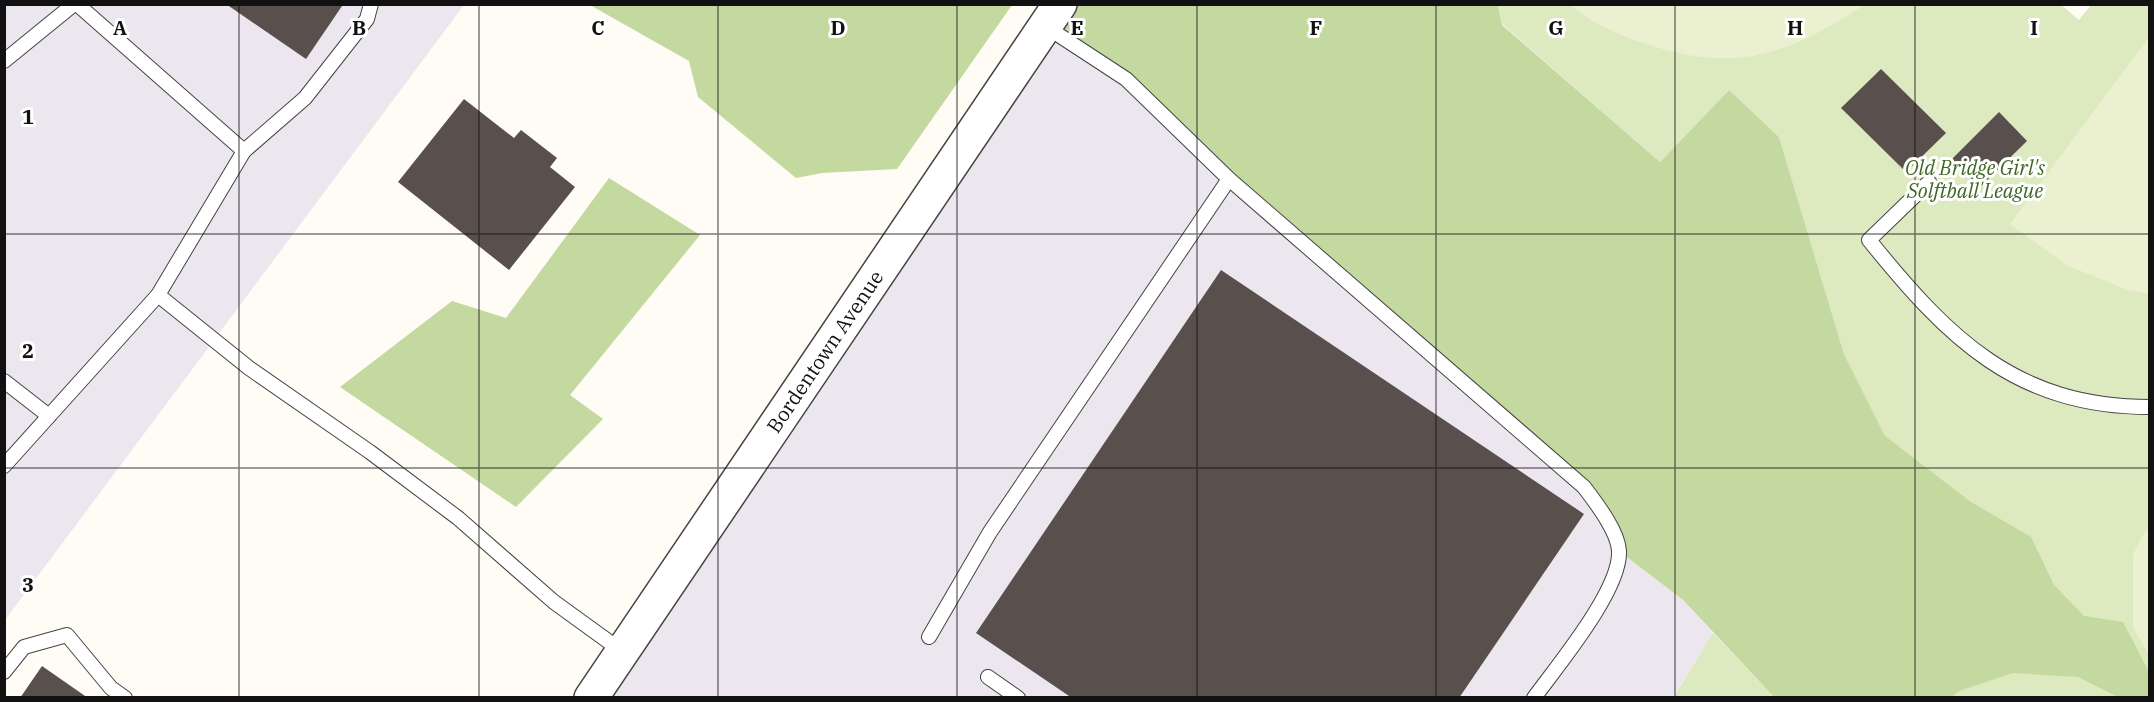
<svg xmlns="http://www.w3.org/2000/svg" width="2154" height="702" font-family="'IBM Plex Serif',serif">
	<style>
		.industrial { fill: #ece6ee }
		.green { fill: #dde9bf }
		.forest { fill: #c4d99f }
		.pitch { fill: #ebf0d0 }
		.building { fill: #59504d }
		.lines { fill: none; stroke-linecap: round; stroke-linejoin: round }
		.service-casing { stroke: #444; stroke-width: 16 }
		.tertiary-casing { stroke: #444; stroke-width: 36 }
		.service { stroke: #fff; stroke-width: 14 }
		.tertiary { stroke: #fff; stroke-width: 33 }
		.grid { fill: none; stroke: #111; stroke-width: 1.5; stroke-opacity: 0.55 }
		.labels { text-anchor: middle; stroke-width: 6; stroke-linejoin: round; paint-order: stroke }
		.park-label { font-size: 20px; font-style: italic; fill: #3e6723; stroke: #fff }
		.street-label { font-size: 20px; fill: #111; stroke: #fff }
		.grid-label { font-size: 20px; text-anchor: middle; font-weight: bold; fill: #111; stroke: #fff; stroke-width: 6; stroke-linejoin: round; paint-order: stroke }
	</style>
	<rect width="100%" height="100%" fill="#fffbf5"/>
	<g class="industrial">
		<path d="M5,5H464L5,620Z"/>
		<path d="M1045,26L1126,79L1584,487L1619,551L1683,600L1713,633L1673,697L591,698Z"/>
	</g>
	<g class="green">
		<path d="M2060,4L2079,20L2091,5H2149V697H1873L1885,436L1844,354L1779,137L1729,90L1660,162L1502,24L1498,5Z"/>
		<path d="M1713,633L1774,697L1673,698Z"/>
	</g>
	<g class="forest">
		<path d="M1060,4L1498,5L1502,25L1660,162L1729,90L1779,137L1844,354L1885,436L1971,502L2031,537L2054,585L2084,616L2123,622L2149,672V697H2118L2078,677L2013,673L1959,691L1952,697H1774L1683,600L1619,551L1584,487L1126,79L1045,26Z"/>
		<path d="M590,5H1012L897,169L822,173L796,178L698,97L689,61Z"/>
		<path d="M609,178L700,235L570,395L603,419L516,507L340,387L452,301L506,318Z"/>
	</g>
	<g class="pitch">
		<path d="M1570,5H1864C1788,55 1736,74 1646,44C1619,35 1591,23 1570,5Z"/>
		<path d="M2149,37V294L2128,290L2066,265L2010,224Z"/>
		<path d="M2149,528V654L2133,628V554L2144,533Z"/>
	</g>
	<g class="building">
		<path d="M226,4H340L342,6L306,59Z"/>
		<path d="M1881,69L1946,133L1906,172L1841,108Z"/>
		<path d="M464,99L514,138L521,130L557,158L550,167L575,187L509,270L398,182Z"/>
		<path d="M1999,112L2027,141L1980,187L1952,159Z"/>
		<path d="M1221,270L1584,514L1459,698H1072L976,633Z"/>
		<path d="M42,666L88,698H20Z"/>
	</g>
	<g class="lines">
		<defs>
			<g id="service">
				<path d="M77,4L244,151L158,295L249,368L370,452L458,518L554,602L623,652"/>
				<path d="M1045,26L1126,79L1229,179L1584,487C1596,503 1618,531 1619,551C1621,590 1557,666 1534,698"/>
				<path d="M4,61L74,4"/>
				<path d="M244,151L305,98L367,19L371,4"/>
				<path d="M1929,182L1869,240C1948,338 2016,407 2150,407"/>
				<path d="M4,381L49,416"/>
				<path d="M4,466L158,295"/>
				<path d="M929,637L990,532L1229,179"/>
				<path d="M4,672L24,647L67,635L111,688L125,698"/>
				<path d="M988,677L1018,698"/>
			</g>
			<g id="tertiary">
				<path id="s1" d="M591,698L1060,4"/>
			</g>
		</defs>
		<use href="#service" class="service-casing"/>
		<use href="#tertiary" class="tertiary-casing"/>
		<use href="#service" class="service"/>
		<use href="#tertiary" class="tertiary"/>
	</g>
	<path class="grid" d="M239,4V698M479,4V698M718,4V698M957,4V698M1197,4V698M1436,4V698M1675,4V698M1915,4V698M4,234H2150M4,468H2150"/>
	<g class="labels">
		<g class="park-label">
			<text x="1975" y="175">Old Bridge Girl's<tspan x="1975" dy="23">Solftball League</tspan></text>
		</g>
		<g class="street-label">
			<text dy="7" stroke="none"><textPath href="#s1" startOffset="418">Bordentown Avenue</textPath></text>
		</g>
	</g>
	<g class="grid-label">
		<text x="120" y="35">A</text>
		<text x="359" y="35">B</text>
		<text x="598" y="35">C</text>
		<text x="838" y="35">D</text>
		<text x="1077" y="35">E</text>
		<text x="1316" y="35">F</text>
		<text x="1556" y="35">G</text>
		<text x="1795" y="35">H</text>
		<text x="2034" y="35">I</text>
		<text x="28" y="124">1</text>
		<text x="28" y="358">2</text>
		<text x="28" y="592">3</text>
	</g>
	<rect width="2154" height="702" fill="none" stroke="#111111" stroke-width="12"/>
</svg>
